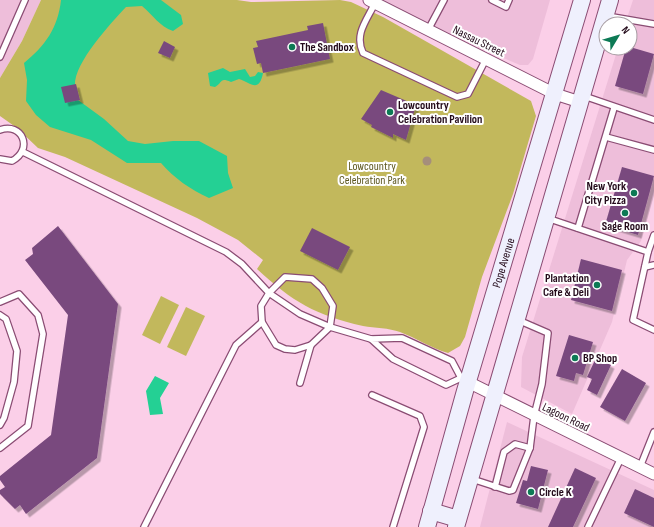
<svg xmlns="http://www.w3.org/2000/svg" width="654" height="527" font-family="'Sofia Sans Condensed',sans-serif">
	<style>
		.built { fill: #eebeda }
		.green { fill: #c2b85c }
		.water { fill: #24d094 }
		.building { fill: #794a7e; filter: url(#shadow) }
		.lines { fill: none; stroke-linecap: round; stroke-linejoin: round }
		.lane-casing { stroke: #8a4c73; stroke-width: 8 }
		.street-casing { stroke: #8a4c73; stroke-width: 13 }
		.secondary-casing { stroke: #8a4c73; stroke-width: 18 }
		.lane { stroke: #fff; stroke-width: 5.5 }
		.street { stroke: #fff; stroke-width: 11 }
		.secondary { stroke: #eff0fd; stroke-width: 16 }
		.tree { fill: #a58e7b }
		.poi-dot { fill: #0d7a55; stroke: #fff; stroke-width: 1.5 }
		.labels { text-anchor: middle; stroke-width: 4; stroke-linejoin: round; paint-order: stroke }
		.street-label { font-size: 12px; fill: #230a1a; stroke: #fff }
		.poi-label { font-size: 12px; font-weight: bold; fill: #230a1a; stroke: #fff; text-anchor: start }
		.park-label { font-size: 12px; fill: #5e5821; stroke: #fff }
	</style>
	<defs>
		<filter id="shadow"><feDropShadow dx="3.5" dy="3.5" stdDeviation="0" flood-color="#0004"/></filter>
	</defs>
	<rect width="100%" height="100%" fill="#fbcfe8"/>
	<g class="built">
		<path d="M0,0H41L22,41L0,78Z"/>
		<path d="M381,0H550L533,59L528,65H520L453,37Z"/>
		<path d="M633,0H654V196L641,241L627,260L612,322L572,414L521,387L522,357L618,48H630V24H625Z"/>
		<path d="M507,422L654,490V527H480Z"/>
	</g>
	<g class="green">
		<path d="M41,0H237L251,2L340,0L351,2L383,17L531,101L536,116L513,194L482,277L465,337L460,346L448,353C431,348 416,338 400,332C389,328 375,328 363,326C315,315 293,302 257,269L263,260L238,240L197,218L65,157L38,148L17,128L0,116V78L22,41Z"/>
		<path d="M161,296L179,305L160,344L142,335Z"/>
		<path d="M186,307L205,316L186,356L167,347Z"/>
	</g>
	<g class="water">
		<path d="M61,0H161L181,15L183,24L173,31C159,26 154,16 142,6L126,7C111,23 74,63 75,85C75,90 77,95 78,100L104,119L128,141L145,144L173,141H199L227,156L228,173L233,188L209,198C191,190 174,178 161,163H127L91,140L50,127L36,115L26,101L27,80L24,63C45,46 58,28 61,0Z"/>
		<path d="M223,68L230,72L245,69L250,77L255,76L258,72L263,73C259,94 250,82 239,79L231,82C219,77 223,83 215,87L210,86L208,73Z"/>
		<path d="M155,376L169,383L160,398L163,414L150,415L146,391Z"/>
	</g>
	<g class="building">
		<path d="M323,23L330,59L263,73L261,63L257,64L253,48L258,47L256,41L308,30L307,26Z"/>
		<path d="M164,41L175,47L170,58L158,53Z"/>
		<path d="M630,47L654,54L643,94L615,86L626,48Z"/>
		<path d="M76,84L80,100L65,103L61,87Z"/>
		<path d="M381,90L416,105L406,140L393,134V138L371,127L372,125L361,119Z"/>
		<path d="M622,167L654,176L638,235L605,225Z"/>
		<path d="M58,226L118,304L97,458L26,514L20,505L15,509L0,494V490L5,487L0,480V476L51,435L68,315L25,260L33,254L32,248Z"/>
		<path d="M312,228L350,247L338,270L300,251Z"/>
		<path d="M581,259L622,270L612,311L571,300Z"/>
		<path d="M569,335L593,342L583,375L576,373L574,381L556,376Z"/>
		<path d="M596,358L611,365L597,395L587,390L592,379L587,377Z"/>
		<path d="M622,369L646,383L625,421L600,407Z"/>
		<path d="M531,466L548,470L538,509L516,503L523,480L527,481Z"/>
		<path d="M575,468L596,478L573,527H548Z"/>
		<path d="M635,489L654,498V527L624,513Z"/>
	</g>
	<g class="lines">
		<defs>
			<g id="lane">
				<path d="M492,0L506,7L509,0"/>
				<path d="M375,3C367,20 354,34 363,53L457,97L468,94L486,59"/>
				<path d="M607,16L654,24"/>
				<path d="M428,30L444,0"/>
				<path d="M0,57L25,0"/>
				<path d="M584,96L654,120"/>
				<path d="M0,130C22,122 34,149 12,161L0,159"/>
				<path d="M606,137L654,150"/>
				<path d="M23,152L226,252L242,264L269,293L300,314L330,327L371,339"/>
				<path d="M547,218L648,252L633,320L654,330"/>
				<path d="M578,228L614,108"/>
				<path d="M648,252L654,235"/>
				<path d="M645,267L654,265"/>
				<path d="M285,277L312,279L322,288L333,306L330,327L311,345L295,350L285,349L276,345L262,322L261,306L269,293Z"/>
				<path d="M0,302L19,294L38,315L43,334L28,426L0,448"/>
				<path d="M0,315L6,319L17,351L14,382L4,418L0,425"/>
				<path d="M461,378L446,385L393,359L371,339L402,338L452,361L461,378L467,381"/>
				<path d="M300,383L311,345"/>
				<path d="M372,395L420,416L424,427L393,527"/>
				<path d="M640,467L654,432"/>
				<path d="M472,479L509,491L513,490L530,448L534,416L542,384L548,333L518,320"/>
				<path d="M495,487L504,452L515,444L530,448"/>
				<path d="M144,527L236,345L262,322"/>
				<path d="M588,527L621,458"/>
			</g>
			<g id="street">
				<path d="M369,0L555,94L580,102"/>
				<path d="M468,382L654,474"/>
			</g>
			<g id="secondary">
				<path d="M431,511L458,519"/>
				<path id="s1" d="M427,527L465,391L582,0"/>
				<path d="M456,527L610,0"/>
			</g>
		</defs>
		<use href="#lane" class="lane-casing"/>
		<use href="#street" class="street-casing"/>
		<use href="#secondary" class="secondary-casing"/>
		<use href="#lane" class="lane"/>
		<use href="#street" class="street"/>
		<use href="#secondary" class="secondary"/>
	</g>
	<circle class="tree" cx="427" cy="161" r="4.5"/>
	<g class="poi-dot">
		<circle cx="292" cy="47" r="4"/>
		<circle cx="390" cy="112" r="4"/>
		<circle cx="634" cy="193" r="4"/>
		<circle cx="625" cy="213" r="4"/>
		<circle cx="597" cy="285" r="4"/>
		<circle cx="575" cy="358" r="4"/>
		<circle cx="531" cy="492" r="4"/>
	</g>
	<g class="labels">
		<g class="street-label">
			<text transform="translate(479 41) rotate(26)" y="4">Nassau Street</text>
			<text dy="4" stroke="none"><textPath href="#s1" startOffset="275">Pope Avenue</textPath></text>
			<text transform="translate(566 417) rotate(26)" y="4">Lagoon Road</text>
		</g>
		<g class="poi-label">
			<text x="300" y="51">The Sandbox</text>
			<text x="398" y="109">Lowcountry<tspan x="398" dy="14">Celebration Pavilion</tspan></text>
			<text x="626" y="190" text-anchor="end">New York<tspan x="626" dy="14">City Pizza</tspan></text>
			<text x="625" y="230" text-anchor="middle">Sage Room</text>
			<text x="589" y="282" text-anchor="end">Plantation<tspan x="589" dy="14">Cafe &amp; Deli</tspan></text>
			<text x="583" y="362">BP Shop</text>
			<text x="539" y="496">Circle K</text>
		</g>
		<g class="park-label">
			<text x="372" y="170">Lowcountry<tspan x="372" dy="14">Celebration Park</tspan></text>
		</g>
	</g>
	<g transform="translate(618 36) rotate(52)"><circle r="19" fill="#ffffff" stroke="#a79da3"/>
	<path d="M0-3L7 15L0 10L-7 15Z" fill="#0d7a55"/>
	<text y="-6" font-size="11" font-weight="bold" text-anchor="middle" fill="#230a1a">N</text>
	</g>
</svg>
